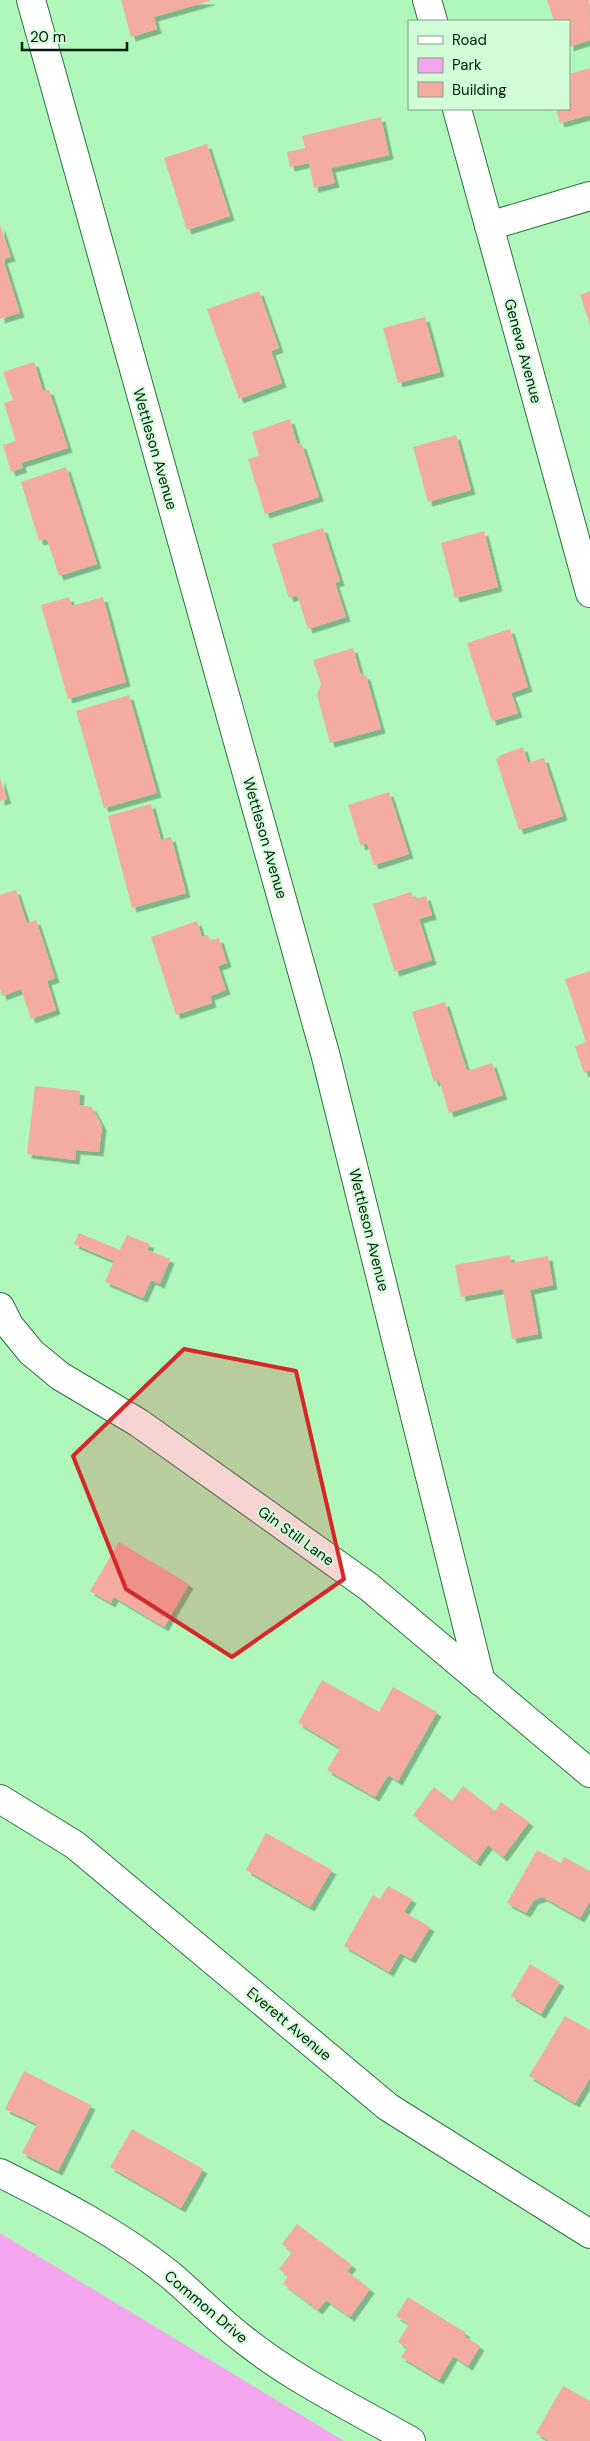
<svg xmlns="http://www.w3.org/2000/svg" width="590" height="2441" font-family="'DM Sans',sans-serif">
	<style>
		.green { fill: #f4a7ef }
		.building { fill: #f4aca1; filter: url(#shadow) }
		.lines { fill: none; stroke-linecap: round; stroke-linejoin: round }
		.minor-casing { stroke: #2d723e; stroke-width: 30 }
		.minor { stroke: #fff; stroke-width: 28 }
		.marked { fill: #d62828; fill-opacity: 0.2; stroke: #d62828; stroke-width: 4; stroke-linejoin: round }
		.labels { text-anchor: middle; stroke-width: 4; stroke-linejoin: round; paint-order: stroke }
		.street-label { font-size: 15px; fill: #021f09; stroke: #d2fcd8 }
	</style>
	<defs>
		<filter id="shadow"><feDropShadow dx="4.5" dy="4.5" stdDeviation="0" flood-color="#0004"/></filter>
	</defs>
	<rect width="100%" height="100%" fill="#aff7bb"/>
	<path class="green" d="M0,2233L344,2441H0Z"/>
	<g class="building">
		<path d="M121,0H210V1L154,17L157,29L131,37Z"/>
		<path d="M547,0H589L590,40L569,47V21H554Z"/>
		<path d="M590,68V115L560,123L556,109H569V74Z"/>
		<path d="M381,117L389,155L331,168L335,183L314,188L309,163L290,167L287,152L305,148L302,136Z"/>
		<path d="M207,144L230,216L187,230L164,158Z"/>
		<path d="M0,225L11,257L3,259L20,313L0,319Z"/>
		<path d="M259,291L279,348L271,351L282,383L239,399L207,309Z"/>
		<path d="M590,291V325L580,295Z"/>
		<path d="M425,317L440,372L398,383L383,328Z"/>
		<path d="M34,362L43,391L49,390L68,448L21,463L23,468L11,472L3,445L16,441L4,403L13,400L3,372Z"/>
		<path d="M290,419L297,443L302,445L319,497L265,514L248,459L259,456L252,432Z"/>
		<path d="M456,435L471,490L428,502L413,447Z"/>
		<path d="M66,467L97,564L59,576L47,539L39,541L21,482Z"/>
		<path d="M323,528L340,581L335,583L346,617L308,629L297,595L289,598L272,544Z"/>
		<path d="M484,531L498,587L455,598L441,543Z"/>
		<path d="M69,597L72,606L103,597L126,682L68,699L41,605Z"/>
		<path d="M510,629L528,687L511,693L518,713L492,721L467,643Z"/>
		<path d="M353,648L360,673L366,676L381,729L330,743L317,695L321,684L313,660Z"/>
		<path d="M129,695L157,793L104,808L76,711Z"/>
		<path d="M523,747L528,763L544,758L563,816L519,830L496,759L501,755Z"/>
		<path d="M0,778L7,799L0,801Z"/>
		<path d="M389,792L409,854L374,865L367,843L361,846L348,805Z"/>
		<path d="M151,804L161,840L171,837L186,893L132,908L108,816Z"/>
		<path d="M16,890L27,923L36,920L55,978L47,981L56,1010L31,1019L21,989L2,996L0,988V895Z"/>
		<path d="M411,892L414,899L426,896L432,915L419,919L432,960L395,972L373,904Z"/>
		<path d="M197,921L202,937L208,935L210,941L219,938L227,963L218,966L226,990L210,996L212,1003L176,1015L151,937Z"/>
		<path d="M590,971V1070L584,1073L575,1046L586,1042L565,979Z"/>
		<path d="M445,1002L467,1071L492,1063L503,1095L449,1113L439,1080L434,1082L412,1012Z"/>
		<path d="M35,1086L80,1091L79,1105L92,1107L102,1126L99,1152L76,1150L75,1160L27,1154Z"/>
		<path d="M79,1233L120,1250L127,1235L150,1244L147,1250L170,1259L160,1284L151,1280L143,1298L105,1282L114,1261L74,1244Z"/>
		<path d="M510,1255L511,1263L548,1256L553,1285L530,1290L538,1334L512,1339L503,1289L461,1297L455,1265Z"/>
		<path d="M119,1542L189,1584L164,1627L114,1597L111,1603L90,1591Z"/>
		<path d="M322,1680L379,1712L393,1687L437,1712L398,1781L388,1775L375,1797L327,1770L340,1748L298,1723Z"/>
		<path d="M463,1786L495,1811L501,1802L529,1822L503,1857L488,1845L476,1862L413,1815L434,1787L452,1801Z"/>
		<path d="M266,1833L332,1870L310,1907L246,1870Z"/>
		<path d="M537,1850L561,1863L564,1857L590,1871V1901L580,1918L543,1897L534,1900L526,1913L507,1903Z"/>
		<path d="M388,1886L412,1899L404,1912L430,1927L411,1959L400,1953L389,1972L344,1946L373,1895L380,1899Z"/>
		<path d="M530,1964L560,1982L541,2014L511,1996Z"/>
		<path d="M565,2016L590,2030V2078L575,2103L529,2076Z"/>
		<path d="M24,2071L91,2105L58,2171L22,2153L37,2124L5,2109Z"/>
		<path d="M132,2129L203,2169L181,2208L110,2167Z"/>
		<path d="M297,2224L352,2265L347,2271L370,2289L350,2317L326,2300L318,2310L283,2284L288,2276L279,2269L292,2252L282,2244Z"/>
		<path d="M408,2297L466,2333L464,2336L480,2346L468,2366L453,2356L439,2380L401,2357L407,2348L398,2342L409,2324L396,2316Z"/>
		<path d="M563,2386L590,2401V2441H549L536,2433Z"/>
	</g>
	<g class="lines">
		<defs>
			<g id="minor">
				<path d="M31,0L326,1057L481,1682"/>
				<path d="M427,0L433,21"/>
				<path d="M457,109L590,593"/>
				<path d="M489,226L590,196"/>
				<path d="M0,1307L9,1325L31,1352L60,1376L139,1423L369,1587L590,1773"/>
				<path d="M0,1799L75,1845L388,2107L590,2234"/>
				<path d="M0,2173C58,2202 118,2233 169,2274C194,2295 217,2319 243,2339C294,2380 355,2409 411,2441"/>
			</g>
		</defs>
		<use href="#minor" class="minor-casing"/>
		<use href="#minor" class="minor"/>
	</g>
	<path class="marked" d="M184,1349L296,1371L344,1579L232,1657L126,1589L73,1456Z"/>
	<g class="labels">
		<g class="street-label">
			<text transform="translate(523 351) rotate(75)" y="5">Geneva Avenue</text>
			<text transform="translate(155 449) rotate(74)" y="5">Wettleson Avenue</text>
			<text transform="translate(265 838) rotate(74)" y="5">Wettleson Avenue</text>
			<text transform="translate(369 1230) rotate(76)" y="5">Wettleson Avenue</text>
			<text transform="translate(296 1536) rotate(36)" y="5">Gin Still Lane</text>
			<text transform="translate(289 2024) rotate(40)" y="5">Everett Avenue</text>
			<text transform="translate(206 2307) rotate(40)" y="5">Common Drive</text>
		</g>
	</g>
	<rect x="408" y="20" width="162" height="90" fill="#d2fcd8" stroke="#7fa485"/>
	<rect x="418" y="36" width="25" height="8" fill="#ffffff" stroke="#7fa485"/>
	<text x="452" y="45" font-size="15" fill="#021f09">Road</text>
	<rect x="418" y="58" width="25" height="15" fill="#f4a7ef" stroke="#7fa485"/>
	<text x="452" y="70" font-size="15" fill="#021f09">Park</text>
	<rect x="418" y="82" width="25" height="15" fill="#f4aca1" stroke="#7fa485"/>
	<text x="452" y="95" font-size="15" fill="#021f09">Building</text>
	<path d="M22 42v8h105v-8" fill="none" stroke="#021f09" stroke-width="2.5"/>
	<text x="30" y="42" font-size="15" fill="#021f09" stroke="#d2fcd8" stroke-width="4" paint-order="stroke">20 m</text>
</svg>
